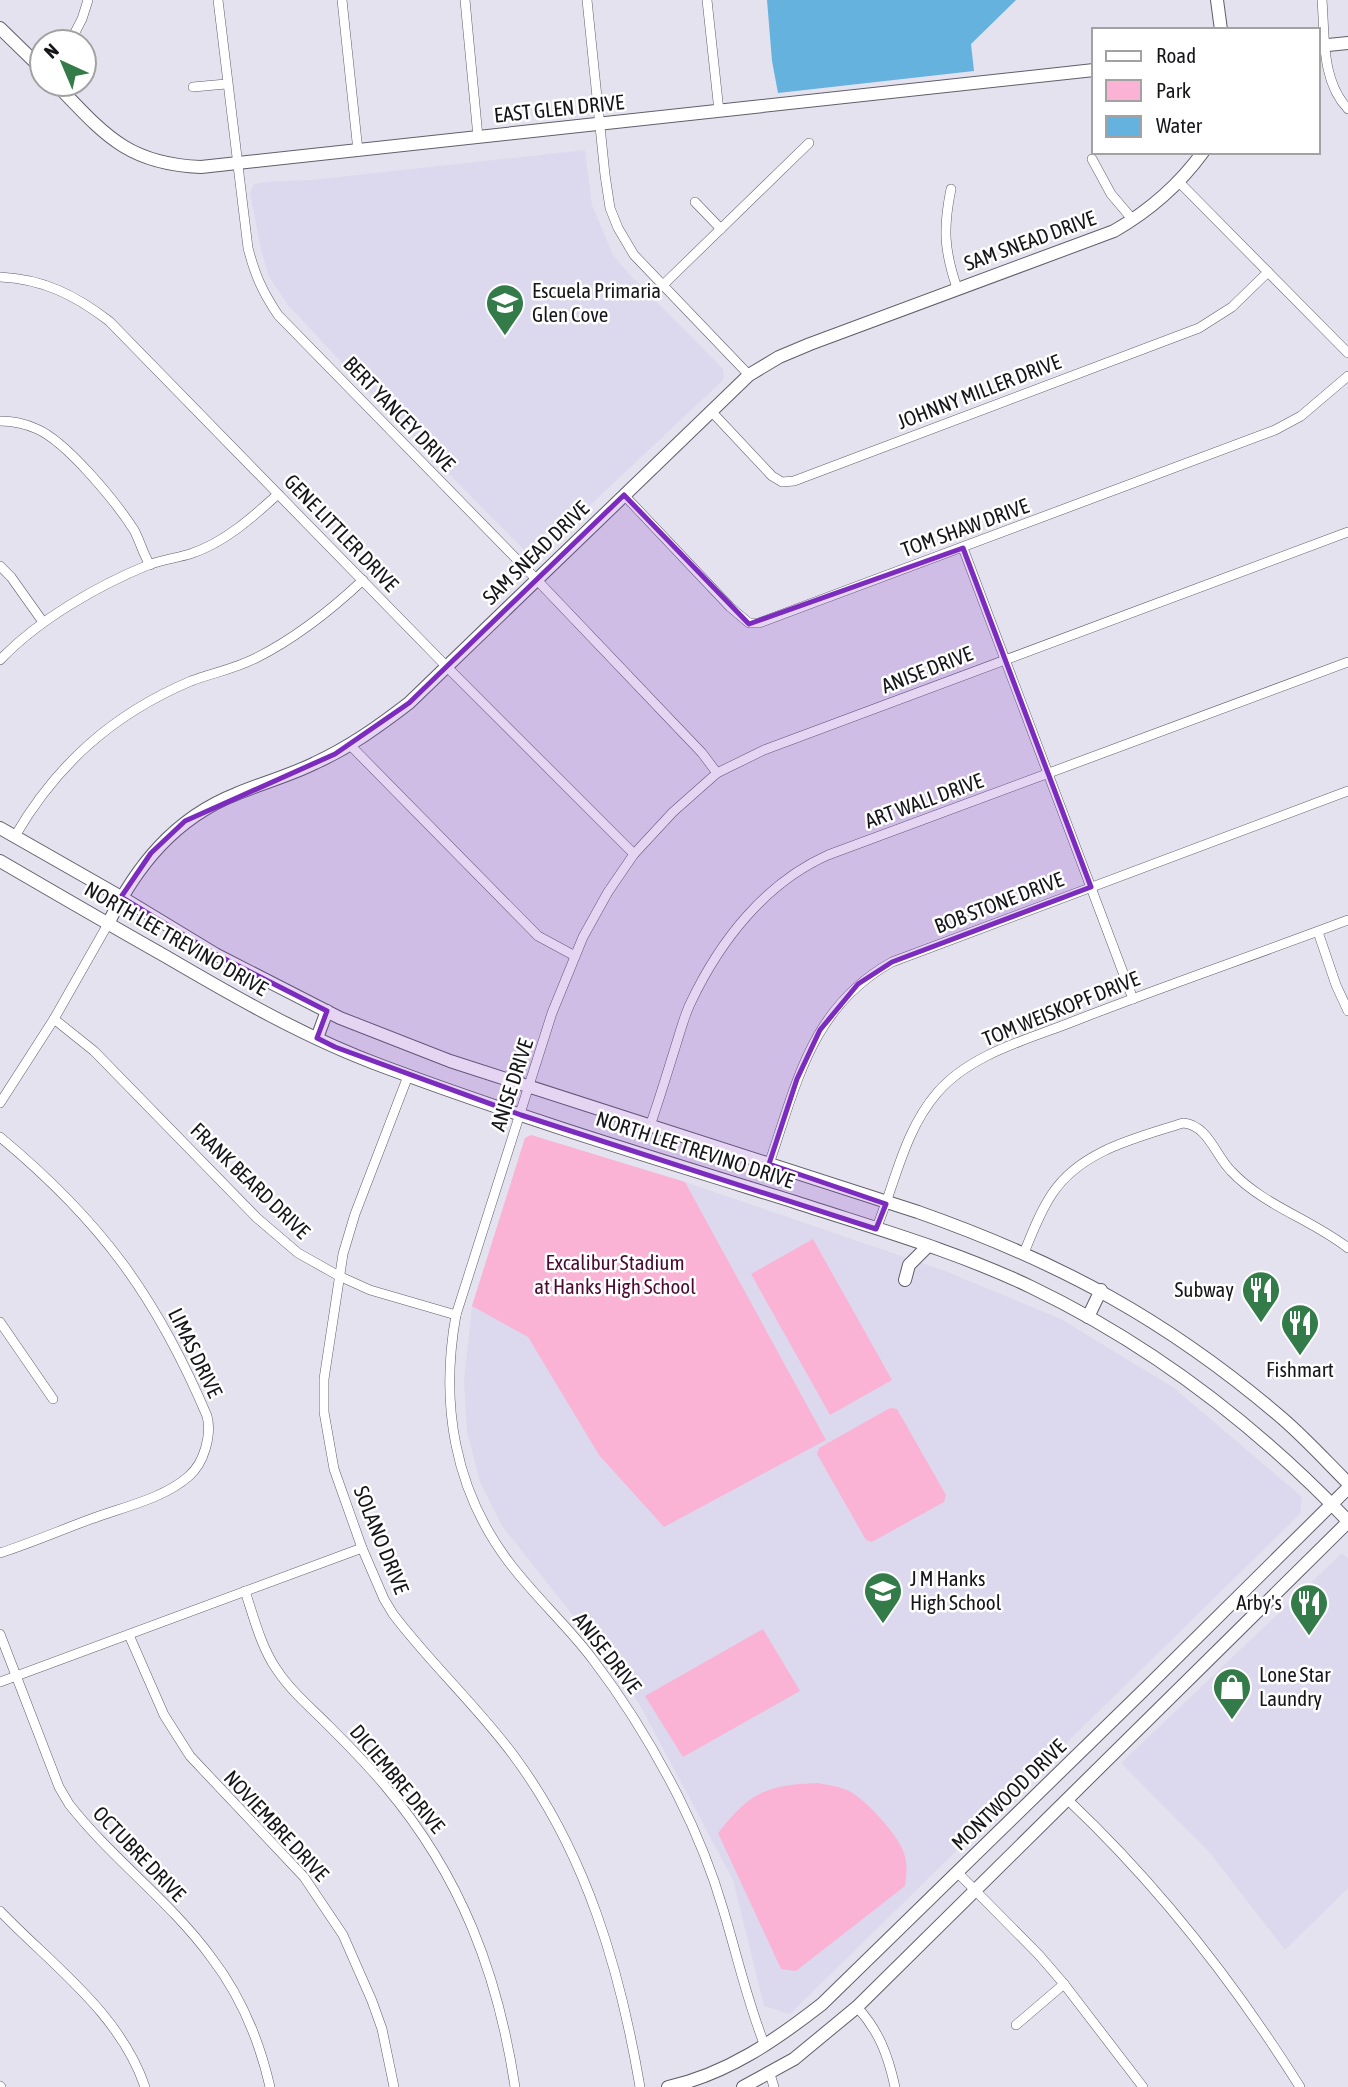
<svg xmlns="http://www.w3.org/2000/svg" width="1348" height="2087" font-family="'Asap Condensed',sans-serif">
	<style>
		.built { fill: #dcd9ee }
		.green { fill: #fab3d5 }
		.water { fill: #65b2de }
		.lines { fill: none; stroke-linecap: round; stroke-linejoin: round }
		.street-casing { stroke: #5f5e69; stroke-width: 10 }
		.secondary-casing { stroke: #5f5e69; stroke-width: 14 }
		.street { stroke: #fff; stroke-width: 9 }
		.secondary { stroke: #fff; stroke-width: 12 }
		.marked { fill: #7b2cbf; fill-opacity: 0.2; stroke: #7b2cbf; stroke-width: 5; stroke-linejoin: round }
		.labels { text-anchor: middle; stroke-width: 5; stroke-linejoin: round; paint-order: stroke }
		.street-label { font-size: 21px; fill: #16161a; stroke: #fff }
		.poi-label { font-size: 21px; fill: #16161a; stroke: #fff; text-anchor: start }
		.park-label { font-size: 21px; fill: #4b0a32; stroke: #fff }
	</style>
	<rect width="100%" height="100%" fill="#e4e2ef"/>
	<g class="built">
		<path d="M585,150L592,205L613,255L631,276L723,369L724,377L722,381L534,558L531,557L388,412L288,305L269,277L261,250L250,193L254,184L266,182L312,180Z"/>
		<path d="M531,1135L685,1182L945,1271L1061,1319L1174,1388L1302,1497L1300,1514L790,2014L764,2006L733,1880L641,1707L621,1676L502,1526L480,1482L467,1432L464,1381L472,1306L525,1138Z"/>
		<path d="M1342,1553L1348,1559V1888L1285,1950L1210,1853L1121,1763Z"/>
	</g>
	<g class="green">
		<path d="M531,1135L685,1182L826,1440L664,1527L599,1455L528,1337L472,1306L525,1138Z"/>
		<path d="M813,1239L892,1380L830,1415L751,1274Z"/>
		<path d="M890,1408L897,1409L946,1495L944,1502L872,1542L866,1540L817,1454L819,1448Z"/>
		<path d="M763,1629L800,1691L683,1757L645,1696Z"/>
		<path d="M817,1783C828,1785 839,1786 849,1791C866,1800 894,1831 902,1848C908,1861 907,1873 905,1886L796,1971L781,1969L718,1833C750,1793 765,1785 817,1783Z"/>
	</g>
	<path class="water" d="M767,0H1016L971,44L974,71L778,93L772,61Z"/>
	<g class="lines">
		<defs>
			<g id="street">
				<path d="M218,0L248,248C255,275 262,291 278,315L536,579L702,753L717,773"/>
				<path d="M342,0L358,151"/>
				<path d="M465,0L478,137"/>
				<path d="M587,0L605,175L610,208L618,228L634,255L749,375"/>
				<path d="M707,0L719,111"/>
				<path d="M1322,0C1325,36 1321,81 1348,109"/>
				<path d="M70,42L82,19L88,0"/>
				<path d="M193,87L226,84"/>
				<path d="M1092,159L1111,194L1133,220"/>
				<path d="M1178,181L1348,353"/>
				<path d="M951,189C943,228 944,250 957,288"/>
				<path d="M695,202L721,229"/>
				<path d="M0,277C43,279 75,295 109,321L447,667L634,854"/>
				<path d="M663,285L809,143"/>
				<path d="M711,411L772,476L782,482L794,481L1199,328L1232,307L1268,272"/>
				<path d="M0,421C12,421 26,424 37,429C67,442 116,502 134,530C140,541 143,554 150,565"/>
				<path d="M624,495L730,607L749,623H759L1275,430L1301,416L1348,376"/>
				<path d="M963,548L1133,999"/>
				<path d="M0,566L11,577L43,622"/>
				<path d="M0,660C38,620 97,586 148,565C162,560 176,558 190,554C224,543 253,517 278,494"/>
				<path d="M350,745L538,936L575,956"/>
				<path d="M15,836C57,764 113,714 191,681C212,673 235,669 256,658C296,638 330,611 363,580"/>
				<path d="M1318,932L1336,985L1348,1011"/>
				<path d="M54,1019L94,1051L257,1218L298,1253L339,1276L370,1290L456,1315"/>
				<path d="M408,1076L355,1214L343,1254L324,1379V1412L334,1469L362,1548L384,1599L393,1614C431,1664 477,1706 514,1756C586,1853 620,1969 640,2087"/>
				<path d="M0,1103L54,1019L108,924"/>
				<path d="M650,1126C659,1100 667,1074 675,1048C680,1033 684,1016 691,1002C720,941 765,883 828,855L1348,662"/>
				<path d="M0,1137C101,1221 156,1296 207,1416C212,1435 204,1463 189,1476C163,1499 123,1507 91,1519C61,1530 31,1543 0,1553"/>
				<path d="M769,1164C797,1083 811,1007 892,962L1348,791"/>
				<path d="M876,1229C895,1184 904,1131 937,1093C971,1053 1030,1039 1077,1020C1167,985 1258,954 1348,920"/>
				<path d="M1024,1253C1032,1233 1040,1212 1052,1194C1081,1150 1137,1138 1183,1123C1208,1125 1215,1155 1231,1171C1264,1206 1311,1219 1348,1248"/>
				<path d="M0,1322L53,1399"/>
				<path d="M245,1591C254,1618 261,1647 277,1670C291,1691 310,1707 328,1725C348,1745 368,1765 386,1787C461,1876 498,1974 515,2087"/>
				<path d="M0,1634L59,1787L69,1804C112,1859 170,1901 211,1957C241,1996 259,2039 270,2087"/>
				<path d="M129,1635L164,1715L190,1756L304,1877L343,1935L372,2001L382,2029L394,2087"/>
				<path d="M0,1682L362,1548"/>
				<path d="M1068,1800C1158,1885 1234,1982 1300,2087"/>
				<path d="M957,1872L1039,1955L1064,1984L1143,2087"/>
				<path d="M0,1911C52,1965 120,2013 145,2087"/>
				<path d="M857,2007C879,2031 888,2055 895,2087"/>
				<path d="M1016,2025L1064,1984"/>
				<path d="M765,2046C747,2001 737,1955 723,1909C712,1871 696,1832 678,1796C654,1749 626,1703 594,1661C568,1626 534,1596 508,1561C454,1489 440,1403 456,1315L552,1013L583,937L608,892L634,854L673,812L717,773L764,750L1348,532"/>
				<path d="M770,2074L774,2087"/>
				<path d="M0,2086L1,2087"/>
			</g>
			<g id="secondary">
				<path d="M1217,0L1221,30"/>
				<path d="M0,28L42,69"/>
				<path d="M1318,46L1348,43"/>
				<path d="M56,84C104,134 127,164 201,167L1094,70"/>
				<path d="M0,828L121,897L215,954L340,1018L450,1061L918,1212C1060,1262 1169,1321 1283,1419C1306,1439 1327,1462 1348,1483"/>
				<path d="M0,861C55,893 110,925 165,956C235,997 306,1038 382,1066C518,1117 657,1159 795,1202C874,1228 956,1251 1031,1287C1152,1345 1256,1425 1348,1521"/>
				<path d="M108,924C136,866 175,818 236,794C262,783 289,776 315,763C350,747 379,726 409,703L749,375L779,357L810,344L1114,231C1149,211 1179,185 1203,152"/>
				<path d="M317,1038L327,1011"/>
				<path d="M905,1280L909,1265L928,1246"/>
				<path d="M1088,1317L1101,1290"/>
				<path d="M668,2087C727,2074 776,2040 822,2004L1148,1686L1348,1488"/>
				<path d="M743,2087L794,2059L857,2007L1348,1522"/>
			</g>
		</defs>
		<use href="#street" class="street-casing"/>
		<use href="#secondary" class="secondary-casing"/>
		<use href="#street" class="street"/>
		<use href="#secondary" class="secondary"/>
	</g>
	<path class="marked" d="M624,495L749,624L963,548L1091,887L892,962L858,984L820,1030L797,1079L769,1164L886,1204L876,1229L521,1115L335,1047L317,1038L327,1011L215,954L121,897L151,853L185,821L335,754L409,703Z"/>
	<defs>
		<symbol id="school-pin" viewBox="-11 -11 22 30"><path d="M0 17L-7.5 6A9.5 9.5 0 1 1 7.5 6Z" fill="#337b48" stroke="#fff"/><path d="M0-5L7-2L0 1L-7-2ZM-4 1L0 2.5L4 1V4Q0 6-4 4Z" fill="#fff"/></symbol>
		<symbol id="restaurant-pin" viewBox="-11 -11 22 30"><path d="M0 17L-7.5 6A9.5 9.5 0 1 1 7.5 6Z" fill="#337b48" stroke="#fff"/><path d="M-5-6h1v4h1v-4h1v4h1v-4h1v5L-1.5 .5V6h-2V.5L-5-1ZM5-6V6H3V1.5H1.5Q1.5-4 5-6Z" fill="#fff"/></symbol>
		<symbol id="shop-pin" viewBox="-11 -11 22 30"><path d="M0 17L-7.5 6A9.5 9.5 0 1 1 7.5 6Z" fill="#337b48" stroke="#fff"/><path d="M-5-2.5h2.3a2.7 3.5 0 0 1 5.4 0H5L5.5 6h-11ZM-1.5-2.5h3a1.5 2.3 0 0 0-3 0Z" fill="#fff"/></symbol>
	</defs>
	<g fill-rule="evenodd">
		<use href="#school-pin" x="483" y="281" width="44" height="60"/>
		<use href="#restaurant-pin" x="1239" y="1268" width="44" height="60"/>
		<use href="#restaurant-pin" x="1278" y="1301" width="44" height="60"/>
		<use href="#school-pin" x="861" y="1569" width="44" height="60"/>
		<use href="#restaurant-pin" x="1287" y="1581" width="44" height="60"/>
		<use href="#shop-pin" x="1210" y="1665" width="44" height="60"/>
	</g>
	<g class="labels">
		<g class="street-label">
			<text transform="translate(559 109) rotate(-6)" y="7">EAST GLEN DRIVE</text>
			<text transform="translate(1030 241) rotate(-20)" y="7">SAM SNEAD DRIVE</text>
			<text transform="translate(979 392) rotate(-21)" y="7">JOHNNY MILLER DRIVE</text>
			<text transform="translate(399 414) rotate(46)" y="7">BERT YANCEY DRIVE</text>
			<text transform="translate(965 528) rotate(-20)" y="7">TOM SHAW DRIVE</text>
			<text transform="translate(341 533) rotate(46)" y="7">GENE LITTLER DRIVE</text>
			<text transform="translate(536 553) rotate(-44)" y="7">SAM SNEAD DRIVE</text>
			<text transform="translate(927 670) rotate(-21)" y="7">ANISE DRIVE</text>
			<text transform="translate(924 801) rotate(-20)" y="7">ART WALL DRIVE</text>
			<text transform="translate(999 903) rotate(-21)" y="7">BOB STONE DRIVE</text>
			<text transform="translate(176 939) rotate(30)" y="7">NORTH LEE TREVINO DRIVE</text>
			<text transform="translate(1061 1009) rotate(-22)" y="7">TOM WEISKOPF DRIVE</text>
			<text transform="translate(512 1085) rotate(-72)" y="7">ANISE DRIVE</text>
			<text transform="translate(695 1150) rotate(18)" y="7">NORTH LEE TREVINO DRIVE</text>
			<text transform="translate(250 1181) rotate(44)" y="7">FRANK BEARD DRIVE</text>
			<text transform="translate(195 1353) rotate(64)" y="7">LIMAS DRIVE</text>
			<text transform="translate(381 1540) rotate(68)" y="7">SOLANO DRIVE</text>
			<text transform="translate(607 1653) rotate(52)" y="7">ANISE DRIVE</text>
			<text transform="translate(397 1779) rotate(50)" y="7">DICIEMBRE DRIVE</text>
			<text transform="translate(1009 1795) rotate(-44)" y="7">MONTWOOD DRIVE</text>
			<text transform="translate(276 1826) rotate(47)" y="7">NOVIEMBRE DRIVE</text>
			<text transform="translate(139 1854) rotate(46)" y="7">OCTUBRE DRIVE</text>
		</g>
		<g class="poi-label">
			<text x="532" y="298">Escuela Primaria<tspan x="532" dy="24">Glen Cove</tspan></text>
			<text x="1234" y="1297" text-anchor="end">Subway</text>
			<text x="1300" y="1377" text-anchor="middle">Fishmart</text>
			<text x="910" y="1586">J M Hanks<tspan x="910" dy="24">High School</tspan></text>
			<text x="1282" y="1610" text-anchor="end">Arby's</text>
			<text x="1259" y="1682">Lone Star<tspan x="1259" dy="24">Laundry</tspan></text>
		</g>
		<g class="park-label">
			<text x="615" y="1270">Excalibur Stadium<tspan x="615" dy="24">at Hanks High School</tspan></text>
		</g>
	</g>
	<rect x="1092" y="28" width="228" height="126" fill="#ffffff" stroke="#a2a2a3" stroke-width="2"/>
	<rect x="1106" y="51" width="35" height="10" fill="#ffffff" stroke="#a2a2a3" stroke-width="2"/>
	<text x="1156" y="63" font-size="21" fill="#16161a">Road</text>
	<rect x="1106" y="80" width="35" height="21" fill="#fab3d5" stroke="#a2a2a3" stroke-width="2"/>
	<text x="1156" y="98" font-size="21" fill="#16161a">Park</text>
	<rect x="1106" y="116" width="35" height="21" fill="#65b2de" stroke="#a2a2a3" stroke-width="2"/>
	<text x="1156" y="133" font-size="21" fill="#16161a">Water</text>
	<g transform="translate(63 63) rotate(316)"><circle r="33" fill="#ffffff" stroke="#a2a2a3" stroke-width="2"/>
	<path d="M0-5L12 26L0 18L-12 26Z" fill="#337b48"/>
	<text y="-10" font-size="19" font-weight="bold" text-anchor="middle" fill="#16161a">N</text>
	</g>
</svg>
